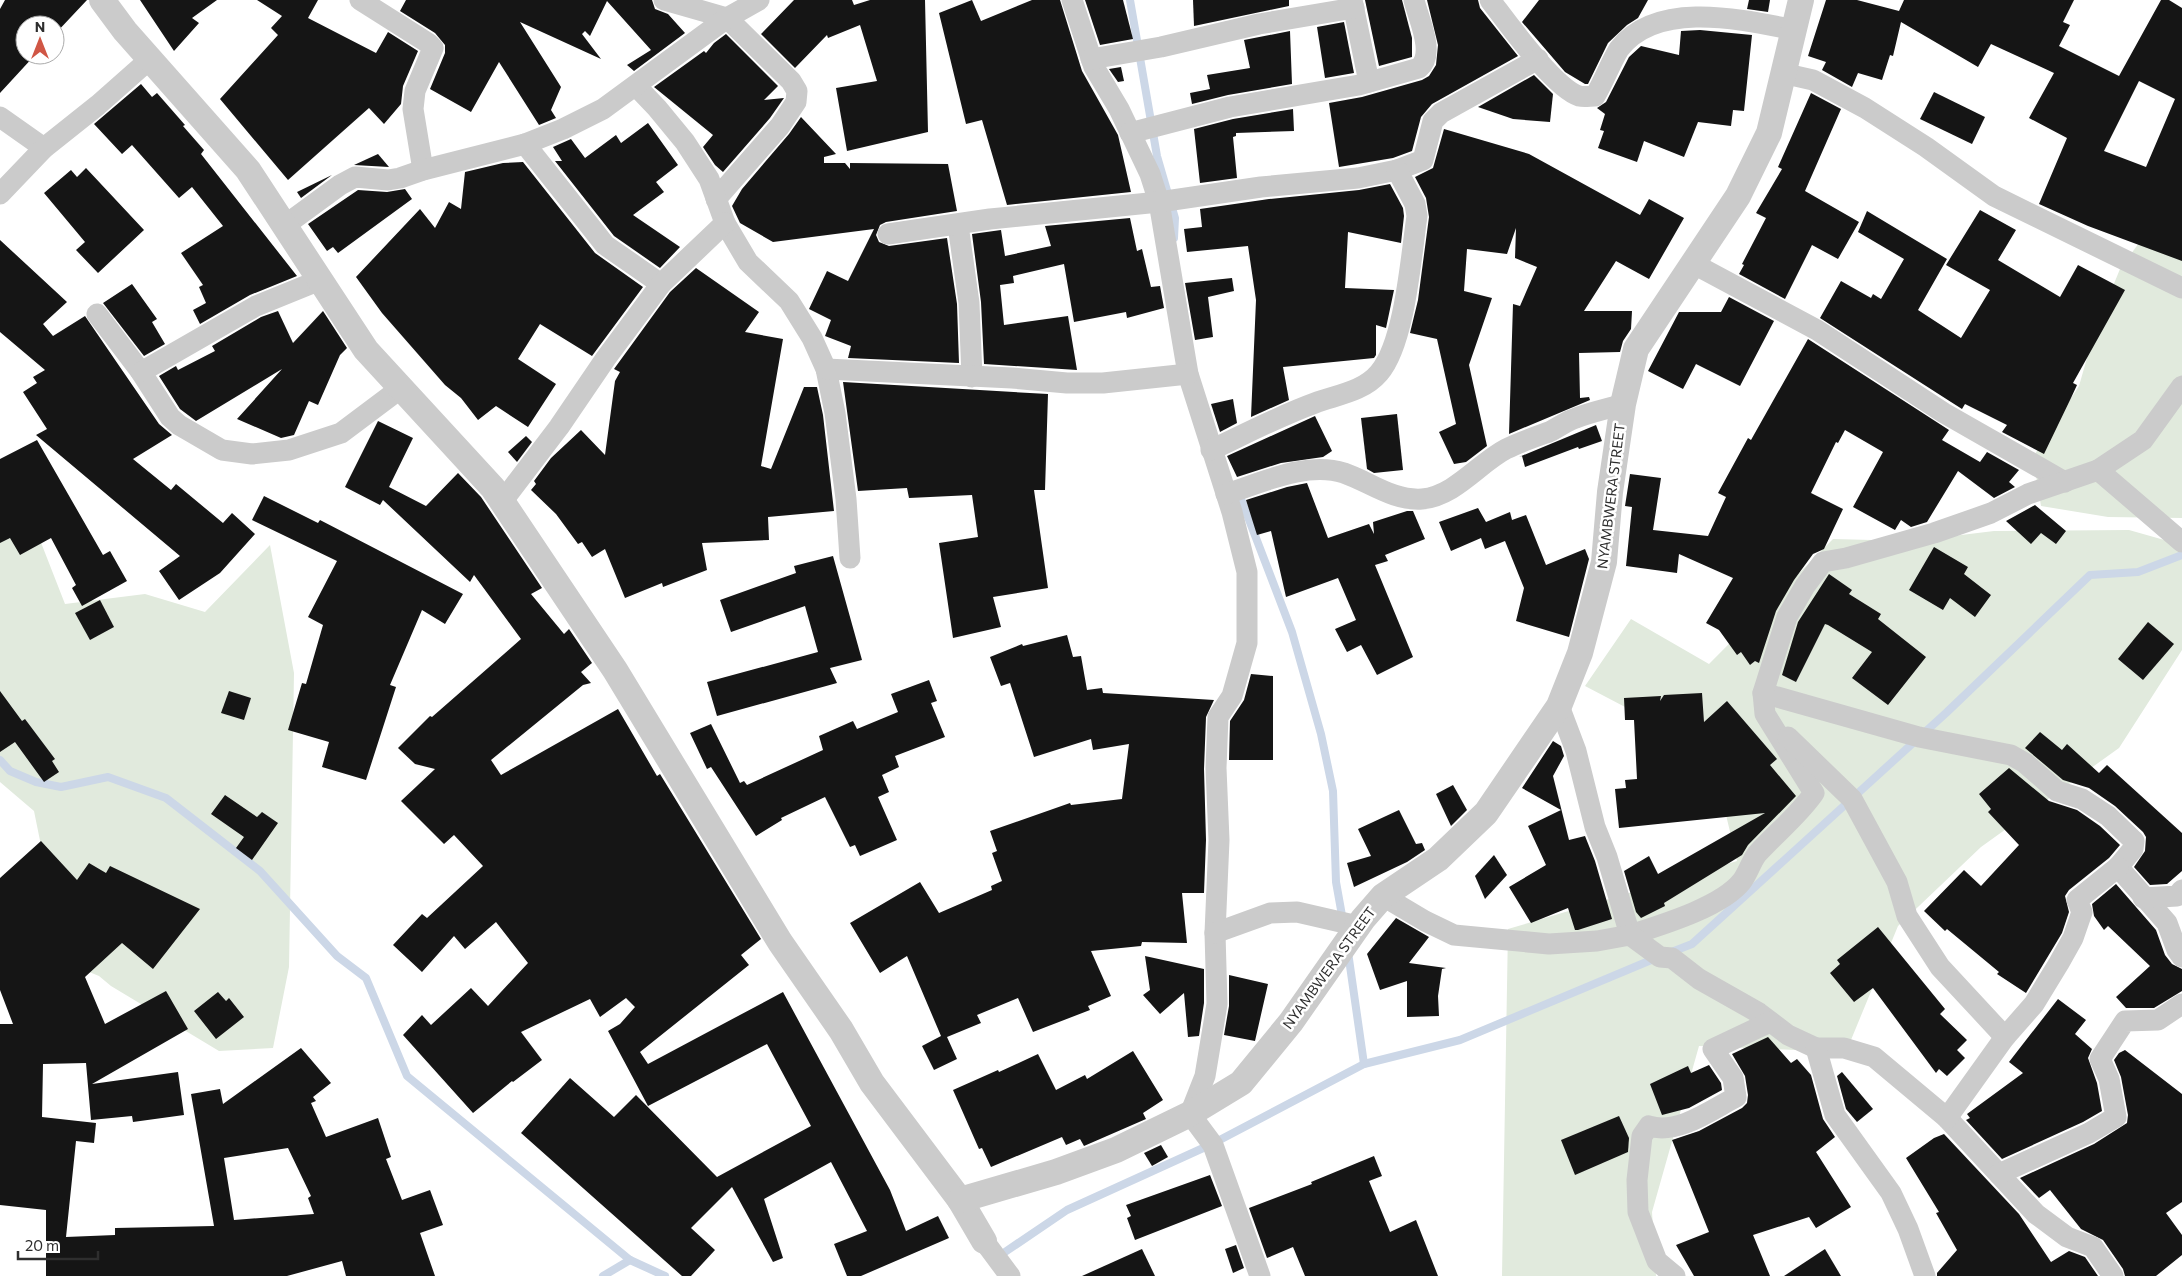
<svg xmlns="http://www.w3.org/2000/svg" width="2182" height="1276" font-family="Commissioner,sans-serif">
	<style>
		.green { fill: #e1eadd }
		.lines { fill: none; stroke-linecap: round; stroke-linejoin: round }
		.stream { stroke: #ccd7e7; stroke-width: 8 }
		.building { fill: #151515; fill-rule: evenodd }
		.minor { stroke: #cbcbcb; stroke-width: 21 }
		.tertiary { stroke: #cbcbcb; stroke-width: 26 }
		.labels { text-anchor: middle; stroke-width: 5; stroke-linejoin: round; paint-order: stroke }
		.street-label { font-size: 14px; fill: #2e2e2e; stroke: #fff }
	</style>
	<rect width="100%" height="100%" fill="#fff"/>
	<g class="green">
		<path d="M2182,184V518L2108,517L2041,506L2033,457L2079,386L2095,330L2120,269Z"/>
		<path d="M0,525L40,540L65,604L145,594L205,612L270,545L294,673L289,967L273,1048L219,1051L111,986L99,976L82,969L61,944L34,811L0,782Z"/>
		<path d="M2129,530L2182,545V650L2119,748L1981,847L1898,926L1846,1052L1699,1046L1652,1212L1656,1276H1502L1508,929L1737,861L1711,752L1585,686L1631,619L1709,664L1833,539L1912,541L1994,531Z"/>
	</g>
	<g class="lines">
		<g class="stream">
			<path d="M1130,0L1157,156L1175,218L1174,238"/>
			<path d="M1238,491L1292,632L1321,734L1333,791L1336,882L1343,921"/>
			<path d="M0,760L10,771L36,782L61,787L108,777L166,798L260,871L337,956L366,978L407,1076L630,1260L665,1276"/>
			<path d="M1348,952L1364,1064"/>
			<path d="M1669,953L1692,944L1946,713L2090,575L2138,572L2182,555"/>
			<path d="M1005,1252L1067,1210L1212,1144L1364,1064L1460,1040L1656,958"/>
			<path d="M603,1276L630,1260"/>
		</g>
	</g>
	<g class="building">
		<path d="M5,0H87L55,34V25H25V55H35L0,93V9Z"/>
		<path d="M140,0H217L192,18L199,23L174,51Z"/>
		<path d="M257,0H318L308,18L376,53L388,32L418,51L403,86L401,104L384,124L369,108L288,180L220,99L278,35L271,28L282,16Z"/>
		<path d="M406,0H652L655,9L668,14L685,33L634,71L627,65L651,50L607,1L590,36L585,31L582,34L601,59L520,22L561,87L551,110L556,118L539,125L499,62L471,112L430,89L445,53V45L435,33L400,11Z"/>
		<path d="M794,0H852L854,5L870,0H925L928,132L847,151L836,88L877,81L860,25L828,38L827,35L795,68L761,34Z"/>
		<path d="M972,0L981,21L1032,0H1060L1082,71L1118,135L1131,192L1007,205L982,120L966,124L939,13Z"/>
		<path d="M1085,0H1123L1133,39L1100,45Z"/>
		<path d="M1193,0H1289V6L1194,26Z"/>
		<path d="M1365,0H1402L1412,38V57L1379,66Z"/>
		<path d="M1427,0H1478L1480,8L1518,56L1432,104L1421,117L1412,151L1393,158L1339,167L1329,103L1362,97L1422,80L1429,76L1436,65L1438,45Z"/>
		<path d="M1539,0H1648L1638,18L1627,25L1608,43L1588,84H1585L1565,72L1522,22Z"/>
		<path d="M1749,0H1770L1768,12L1747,9Z"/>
		<path d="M1826,0H1857L1899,11L1904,0H2074L2063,22L2070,25L2059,46L2119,76L2161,0H2169L2182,8V261L2088,226L2039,204L2067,138L2029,118L2054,73L1991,44L1978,67L1901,22L1893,56L1890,55L1882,80L1858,73L1852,87L1822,70L1826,62L1808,56ZM2139,81L2175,99L2146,167L2104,151Z"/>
		<path d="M1344,22L1354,73L1325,78L1317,27Z"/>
		<path d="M1700,30L1752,35L1744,111L1733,110L1731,126L1698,122L1684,157L1644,141L1637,162L1598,148L1604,131L1600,130L1605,114L1597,108L1606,102L1629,57L1641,46L1679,55L1681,31Z"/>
		<path d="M1290,31L1292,84L1228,95L1192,104L1190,93L1210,89L1207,75L1250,68L1244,40Z"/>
		<path d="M726,34L778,86L764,100L784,98L770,118L723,172L715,165L703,147L713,135L654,87L704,51L706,53L714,43Z"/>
		<path d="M1121,67L1124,81L1118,82L1109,69Z"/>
		<path d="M1534,75L1553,94L1550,122L1513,119L1478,107Z"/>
		<path d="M141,84L152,97L157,93L185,125L183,126L204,150L201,154L297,276L250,295L200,324L193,310L206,303L199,287L203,285L181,253L223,226L192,187L179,198L132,145L122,154L94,124Z"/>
		<path d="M1934,92L1985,117L1972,144L1920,119Z"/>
		<path d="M1811,93L1841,109L1805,191L1859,222L1838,259L1812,245L1785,299L1739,274L1744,265L1742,264L1766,218L1756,213L1782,169L1778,167Z"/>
		<path d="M1293,109L1294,131L1236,133V136L1233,137L1237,178L1200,183L1194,129L1233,119Z"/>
		<path d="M801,117L836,154L824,157V163H845L850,169V163L948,164L957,211L886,222L880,225L876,235L879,242L889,246L947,238L957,304L959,363L848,358L851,346L825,336L831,320L809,309L827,271L848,281L874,229L773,242L740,223L732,206L742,189L789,134Z"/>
		<path d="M648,123L678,165L656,182L664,192L633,215L680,247L660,268L614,236L555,161H562L553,147L571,139L585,158L616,135L621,143Z"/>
		<path d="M1444,129L1529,154L1640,215L1649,199L1684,218L1649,279L1616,261L1584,311H1632L1631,329L1623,341L1620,352L1579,353L1580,398L1589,397L1590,400L1509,434L1513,304L1520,306L1537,267L1515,258L1516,228L1507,254L1467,249L1464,291L1492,298L1469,365L1487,446L1466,462L1454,464L1439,432L1456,424L1437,339L1410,333L1418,300L1429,217L1426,198L1415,177L1433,168Z"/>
		<path d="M378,154L389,167L354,165Z"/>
		<path d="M523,162L595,253L643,287L592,356L540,324L518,359L556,384L528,427L496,406L478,420L461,398L445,385L382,313L356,277L420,209L435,228L449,202L461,209L465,172L503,163Z"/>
		<path d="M86,168L144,230L98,273L76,250L85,242L44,193L71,170L77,177Z"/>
		<path d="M332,175L301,198L297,192Z"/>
		<path d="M1390,184L1403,208L1404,216L1401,243L1348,232L1345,288L1394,290L1386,328L1376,325V355L1374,358L1283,367L1289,400L1251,417L1256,300L1248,246L1187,252L1184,229L1202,227L1200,209L1269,199L1359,190Z"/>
		<path d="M405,189L412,199L338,253L333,247L327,251L308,224L358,190L387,192Z"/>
		<path d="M1980,210L2016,230L1998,260L2060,297L2078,265L2125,290L2073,383L2077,385L2071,398L2044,454L2002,432L2007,425L1965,404L1962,409L1951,402L1820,318L1841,281L1871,298L1873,294L1881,299L1904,259L1858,232L1867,211L1947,259L1918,310L1961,338L1990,290L1946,265Z"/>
		<path d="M1130,218L1137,251L1142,249L1151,287L1160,286L1164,308L1127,318L1126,312L1074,322L1064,264L1013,276L1014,283L1000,285L1004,325L1068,316L1077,370L984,364L981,302L972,234L1001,230L1005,256L1051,246L1045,226Z"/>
		<path d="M0,240L67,302L43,324L53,336L85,316L159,424L172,435L133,459L171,490L176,484L223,523L232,513L255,534L220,573L179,600L159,571L180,556L36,435L47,429L23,392L37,383L33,377L45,370L0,332Z"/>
		<path d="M696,268L759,312L745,332L783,339L761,466L771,469L804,387H817L823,415L834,511L768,517L769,540L702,543L707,570L663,587L662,583L625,598L605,549L592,557L582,542L578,544L556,514L531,490L536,484L534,481L551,458L581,430L605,455L615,381L620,372L614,369L670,292Z"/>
		<path d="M1232,278L1234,291L1208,297L1213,337L1195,340L1185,283Z"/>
		<path d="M132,284L157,319L152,322L165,344L144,356L103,303Z"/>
		<path d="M1729,297L1774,321L1740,386L1696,364L1683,389L1648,371L1679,312H1721Z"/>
		<path d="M278,311L293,343L323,311L347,348L340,355L318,405L309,401L294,435L281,438L237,419L282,369L196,421L180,409L159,376L176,366L178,370L215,351L212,346L261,317Z"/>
		<path d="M1808,339L1949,430L1942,440L1980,462L1987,452L2019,470L2009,482L2015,487L1994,498L1958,471L1927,522L1911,527L1901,520L1895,530L1853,507L1883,452L1845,430L1838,443L1836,442L1811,493L1843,509L1824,549L1813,554L1794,580L1776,611L1759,663L1755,661L1750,665L1741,652L1737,655L1719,630L1706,623L1733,578L1679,554L1677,573L1626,566L1632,507L1625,506L1630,474L1661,478L1653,530L1708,536L1726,497L1718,493L1748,438L1751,440Z"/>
		<path d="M843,382L1048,394L1045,490H1034L1048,588L993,597L1001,627L953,638L939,543L978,537L972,495L909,498L907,488L858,491Z"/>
		<path d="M1233,399L1237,423L1220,432L1211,404Z"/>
		<path d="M1397,414L1403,470L1374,473L1367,469L1361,418Z"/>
		<path d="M1315,416L1332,451L1323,457L1281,463L1237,477L1227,456Z"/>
		<path d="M378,421L413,438L389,487L426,506L458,473L481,497L542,588L531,594L564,634L569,629L592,663L581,672L591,683L583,685L491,760L501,775L618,709L657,776L660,774L761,939L741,955L749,965L640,1052L648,1064L783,992L890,1190L906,1231L938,1216L949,1238L861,1276H847L834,1244L867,1231L831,1162L764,1199L783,1258L773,1262L732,1187L691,1228L715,1250L691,1276H682L521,1133L570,1078L614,1117L636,1095L717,1177L811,1126L767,1044L648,1106L608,1031L620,1024L635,1007L626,998L600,1017L590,999L521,1032L542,1060L513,1082L512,1081L473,1113L403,1035L422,1015L431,1025L471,988L488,1006L528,963L496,922L465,949L454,936L422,972L393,945L422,914L427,918L483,866L454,835L444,844L401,801L435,769L415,764L398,748L430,716L432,717L521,639L474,575L470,582L383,500L380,505L345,487Z"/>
		<path d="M1596,425L1602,441L1579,449L1578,447L1525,467L1522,456L1519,457Z"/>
		<path d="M526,436L532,442L517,462L508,452Z"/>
		<path d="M37,440L103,555L110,551L127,581L82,606L72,588L76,585L51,538L20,555L10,538L0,543V459Z"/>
		<path d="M1307,483L1328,538L1369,524L1374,534L1373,522L1407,511H1413L1425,539L1385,555L1388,561L1375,565L1413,657L1377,675L1361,645L1347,652L1335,629L1356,620L1338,578L1286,597L1271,531L1257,535L1246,500L1287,487Z"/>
		<path d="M264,496L318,523L320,520L463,594L445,624L422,610L390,685L396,687L366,780L322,767L329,742L288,730L302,683L306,684L323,625L308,617L337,561L252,520Z"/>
		<path d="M2035,505L2066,531L2056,544L2041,533L2031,544L2006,521Z"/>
		<path d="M1478,508L1486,522L1510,512L1512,520L1526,515L1546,565L1585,549L1589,559L1569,637L1516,621L1524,588L1505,541L1485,549L1481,538L1451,551L1439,522Z"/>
		<path d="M1934,547L1968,567L1964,574L1991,595L1975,617L1950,598L1943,610L1909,590Z"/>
		<path d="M833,556L862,660L830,668L837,683L717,716L707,682L818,652L805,606L731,632L720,600L796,573L794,566Z"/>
		<path d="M1829,574L1852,590L1849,594L1881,614L1878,619L1926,657L1888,705L1852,678L1872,652L1828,625L1825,624L1796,682L1782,675L1798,622Z"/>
		<path d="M100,600L114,627L90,640L75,613Z"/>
		<path d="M2148,622L2174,644L2143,680L2118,659Z"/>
		<path d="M1067,635L1073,657L1081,656L1087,690L1102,688L1103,693L1214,700L1206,717L1204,769L1206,840L1204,893H1182L1187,943L1142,942L1141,946L1091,951L1111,996L1088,1006L1090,1010L1033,1032L1018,998L977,1015L981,1023L947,1037L957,1059L934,1070L922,1046L941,1036L907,956L880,973L850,923L920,882L939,913L992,890L991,886L1002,881L992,853L997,851L990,831L1070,803L1071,805L1122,799L1129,744L1093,750L1091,739L1034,757L1010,683L1001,686L990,657L1022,644L1023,646Z"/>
		<path d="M1251,674L1273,676V760H1229L1230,721L1244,700Z"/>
		<path d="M929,680L937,701L931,703L945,737L895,756L899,767L882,775L889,792L878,797L897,840L860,856L855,845L850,847L825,797L781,818L782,820L756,836L711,767L707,769L690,733L711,724L740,783L744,781L747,785L823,750L819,736L853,721L857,729L898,712L891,694Z"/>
		<path d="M0,691L22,721L25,719L55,759L52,761L59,772L44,782L15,742L0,752Z"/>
		<path d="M229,691L251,698L244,720L221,713Z"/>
		<path d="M1702,693L1704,722L1727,701L1777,759L1770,765L1796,796L1748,845L1742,855L1664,903L1665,906L1641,918L1636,912L1624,871L1649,856L1658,874L1765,813L1619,828L1615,789L1626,788L1625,780L1637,779L1634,720H1625L1624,698L1661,696L1660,701L1664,695Z"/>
		<path d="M2040,732L2062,750L2067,744L2099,773L2107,765L2182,833V871L2167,884L2150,885L2134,867L2145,851L2146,837L2143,832L2115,806L2089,788L2063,780L2025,748Z"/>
		<path d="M1553,741L1561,746L1564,756L1553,776L1569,840L1585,836L1595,861L1612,919L1578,930H1575L1568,908L1531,923L1509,887L1546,865L1528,826L1561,810L1522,788Z"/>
		<path d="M2009,768L2049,801L2077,810L2100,826L2120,845L2109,858L2069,890L2065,896L2069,912L2062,933L2026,993L1997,974L1999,972L1947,929L1945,931L1924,911L1964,870L1981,886L2019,845L1988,812L1991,809L1979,794Z"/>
		<path d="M1453,785L1467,810L1451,826L1436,794Z"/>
		<path d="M225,795L257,817L262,812L278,823L252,860L236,848L244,837L211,814Z"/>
		<path d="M1399,810L1416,844L1422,843L1425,850L1407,862L1354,887L1347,863L1371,856L1358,829Z"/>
		<path d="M41,841L77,880L89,863L106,873L110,866L200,909L153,969L122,943L85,977L105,1024L166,991L188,1029L92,1084L178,1072L184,1115L133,1122L132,1116L91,1120L86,1063L43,1064L42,1117L96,1123L94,1143L76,1141L66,1237L115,1235V1228L214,1226L191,1094L220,1089L223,1104L301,1048L331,1083L313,1097L316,1101L311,1103L326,1137L378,1118L391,1157L386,1159L402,1200L430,1190L443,1225L420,1233L435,1276H346L342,1261L287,1276H46V1210L0,1205V1024H13L0,990V878ZM288,1148L311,1196L308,1198L314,1214L234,1220L224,1158Z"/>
		<path d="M1494,855L1507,875L1485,899L1475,876Z"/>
		<path d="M2116,884L2156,930L2165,955L2172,964L2182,969V991L2154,1008H2126L2116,997L2150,966L2108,926L2104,930L2094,916L2092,904Z"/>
		<path d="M1396,918L1429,937L1409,963L1446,968L1442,969L1438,996L1439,1016L1407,1017V981L1380,990L1367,954Z"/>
		<path d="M1878,927L1945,1009L1940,1014L1967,1040L1957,1050L1965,1058L1947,1076L1939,1069L1936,1073L1873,988L1854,1002L1830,973L1840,964L1837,960Z"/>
		<path d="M1145,956L1204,969V1003L1199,1036L1188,1037L1184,993L1160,1014L1143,995L1150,990Z"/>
		<path d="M1229,975L1268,984L1255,1041L1224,1035L1229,1006Z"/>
		<path d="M218,992L226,1001L229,998L244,1017L216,1039L194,1011Z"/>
		<path d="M2058,999L2086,1020L2075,1034L2092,1049L2088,1058L2097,1083L2102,1111L2083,1122L2002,1159L1966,1120L1970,1118L1967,1114L2023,1073L2009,1062Z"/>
		<path d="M1768,1037L1791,1063L1797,1059L1811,1075L1823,1119L1835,1137L1816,1152L1851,1207L1816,1228L1809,1217L1753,1235L1770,1276H1694L1676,1245L1709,1232L1672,1140L1699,1131L1742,1108L1747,1103L1748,1095L1745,1076L1732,1054Z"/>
		<path d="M2125,1050L2182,1094V1202L2166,1213L2182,1235V1255L2156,1276H2125L2123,1269L2103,1240L2081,1229L2050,1190L2039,1198L2020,1178L2094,1144L2127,1123L2128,1115L2121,1077L2114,1060L2119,1053Z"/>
		<path d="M1133,1051L1163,1100L1143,1113L1146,1119L1084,1146L1080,1139L1066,1145L1062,1137L991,1167L982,1148L979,1149L953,1090L998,1070L999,1072L1038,1054L1056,1090L1085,1075L1087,1079Z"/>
		<path d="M1709,1065L1721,1083L1722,1090L1689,1108L1662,1115L1650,1084L1688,1066L1691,1073Z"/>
		<path d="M1842,1072L1873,1109L1857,1122L1846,1109L1837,1076Z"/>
		<path d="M1619,1116L1629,1138L1628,1152L1575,1175L1561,1140Z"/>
		<path d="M1944,1134L2019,1214L2051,1262L2069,1251L2085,1257L2098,1276H1937V1273L1957,1250L1936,1213L1939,1212L1906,1158L1934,1138Z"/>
		<path d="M1161,1145L1168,1157L1152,1166L1144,1153Z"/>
		<path d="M1374,1156L1382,1176L1369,1181L1390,1232L1416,1220L1438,1276H1305L1293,1247L1267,1258L1249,1208L1312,1184L1311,1182Z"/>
		<path d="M1210,1175L1222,1206L1135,1240L1127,1218L1131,1216L1126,1205Z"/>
		<path d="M1236,1245L1244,1268L1233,1273L1225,1249Z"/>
		<path d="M1142,1249L1155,1276H1082Z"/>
		<path d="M1825,1249L1841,1276H1784Z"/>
	</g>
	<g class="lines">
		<g class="minor">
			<path d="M360,0L428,43L433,48L415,91L413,109L423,170"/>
			<path d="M664,0L727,18L791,81L797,91L796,102L780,126L716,199"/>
			<path d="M1072,0L1094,67L1119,109L1150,174L1159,202L1188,374L1232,512L1247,572V643L1232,696L1218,717L1216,768L1219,840L1215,933L1217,1004L1205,1076L1190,1114L1213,1145L1260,1276"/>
			<path d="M1352,0L1369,82"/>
			<path d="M1490,0C1507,22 1554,88 1579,96C1584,97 1590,96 1595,96C1604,81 1610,64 1619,49C1657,0 1739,19 1795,30"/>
			<path d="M1091,59L1161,47L1259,24L1354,8"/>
			<path d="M1782,73L1813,80L1865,108L1926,147L1994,196L2182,288"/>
			<path d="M636,86L657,108L685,142L709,179L725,223L748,262L789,301L812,338L826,369L835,413L846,499L850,558"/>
			<path d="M0,117L44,148"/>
			<path d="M1130,133L1230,107L1359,85L1419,68C1436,54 1418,18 1414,0"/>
			<path d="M525,144L605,245L661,284"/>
			<path d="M0,194L44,148L98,105L150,59"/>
			<path d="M958,225L969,303L972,377"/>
			<path d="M284,226L340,185L355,177L388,180L400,178L423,170L525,144L563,129L603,109L727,18L759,0"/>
			<path d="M888,234L990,219L1159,202L1261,187L1358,178L1397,170L1423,160L1433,121L1441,113L1538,59"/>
			<path d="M1692,263L1817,330L1944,413L2065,482"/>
			<path d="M97,314L141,372L170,417L179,425L222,450L252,454L289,450L341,433L401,388"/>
			<path d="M826,369L1012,378L1067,383H1103L1188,374"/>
			<path d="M141,372L256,306L320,280"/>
			<path d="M1211,450C1245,434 1279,416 1315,403C1336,395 1363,392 1379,373C1405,343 1411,256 1417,216L1415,204L1397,170"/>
			<path d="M2098,470L2182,542"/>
			<path d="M1226,494C1261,483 1306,461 1344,473C1370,482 1393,501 1422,499C1455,496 1479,463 1506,449C1520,442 1535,437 1549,432C1558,428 1566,421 1576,418C1591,412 1607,409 1623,404"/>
			<path d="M502,502L559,427L606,358L661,284L725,223"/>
			<path d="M1763,693L1919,737L2011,755L2025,763L2057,791L2082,799L2108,816L2134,841L2133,849L2118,867L2167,923L2177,950L2182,957"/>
			<path d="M1559,706L1576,751L1595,827L1607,857L1630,935C1661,925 1722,907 1742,881C1748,873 1751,862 1757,854C1776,833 1798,816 1814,793L1765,714L1763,693L1787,617L1805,586L1823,562L1846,558L1934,533L1991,513L2028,494L2098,470L2143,440L2182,386"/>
			<path d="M1788,737L1852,799L1897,882L1907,916L1940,967L2005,1037"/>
			<path d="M1383,896L1425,921L1454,935L1549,944L1597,941L1630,935L1660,957L1672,958L1699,979L1759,1013L1788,1035L1816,1048H1844L1874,1057L1947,1118L2036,1214L2067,1237L2093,1247L2113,1276"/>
			<path d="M2143,898L2177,896L2182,890"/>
			<path d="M1215,933L1270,913L1297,912L1358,926"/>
			<path d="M1816,1048L1835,1115L1891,1193L1908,1229L1925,1276"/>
			<path d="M1947,1118L2005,1037L2034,1004L2059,963L2073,938L2082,912L2077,900L2118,867"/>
			<path d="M1999,1174L2089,1133L2116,1117L2109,1079L2100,1059L2125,1021L2158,1020L2182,1004"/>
			<path d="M984,1241L1010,1276"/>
			<path d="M1675,1276L1657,1261L1638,1212L1637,1180L1642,1136L1649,1126C1678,1135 1711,1110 1736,1097L1733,1078L1713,1049L1770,1022"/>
		</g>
		<g class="tertiary">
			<path d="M102,0L125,31L248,170L366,350L493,488L615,670L780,942L841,1030L872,1083L960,1200L984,1241"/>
			<path d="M960,1200L1056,1172L1116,1150L1190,1114L1241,1083L1291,1022L1363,919L1383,896L1438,859L1486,813L1559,706L1580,653L1604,562L1610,492L1623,404L1636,349L1738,196L1769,133L1801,0"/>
		</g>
	</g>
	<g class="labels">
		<g class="street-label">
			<text transform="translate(1611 496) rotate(-83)" y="5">NYAMBWERA STREET</text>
			<text transform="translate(1329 968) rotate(-54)" y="5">NYAMBWERA STREET</text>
		</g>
	</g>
	<g transform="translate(40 40)"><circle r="24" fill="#ffffff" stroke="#ababab"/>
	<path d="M0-4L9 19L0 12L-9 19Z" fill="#d05645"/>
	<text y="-8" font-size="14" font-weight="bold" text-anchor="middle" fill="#2e2e2e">N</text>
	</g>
	<path d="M18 1251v8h80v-8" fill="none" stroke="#2e2e2e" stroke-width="2.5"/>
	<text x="25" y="1251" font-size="15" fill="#2e2e2e" stroke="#ffffff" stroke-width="4" paint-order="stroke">20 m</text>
</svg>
